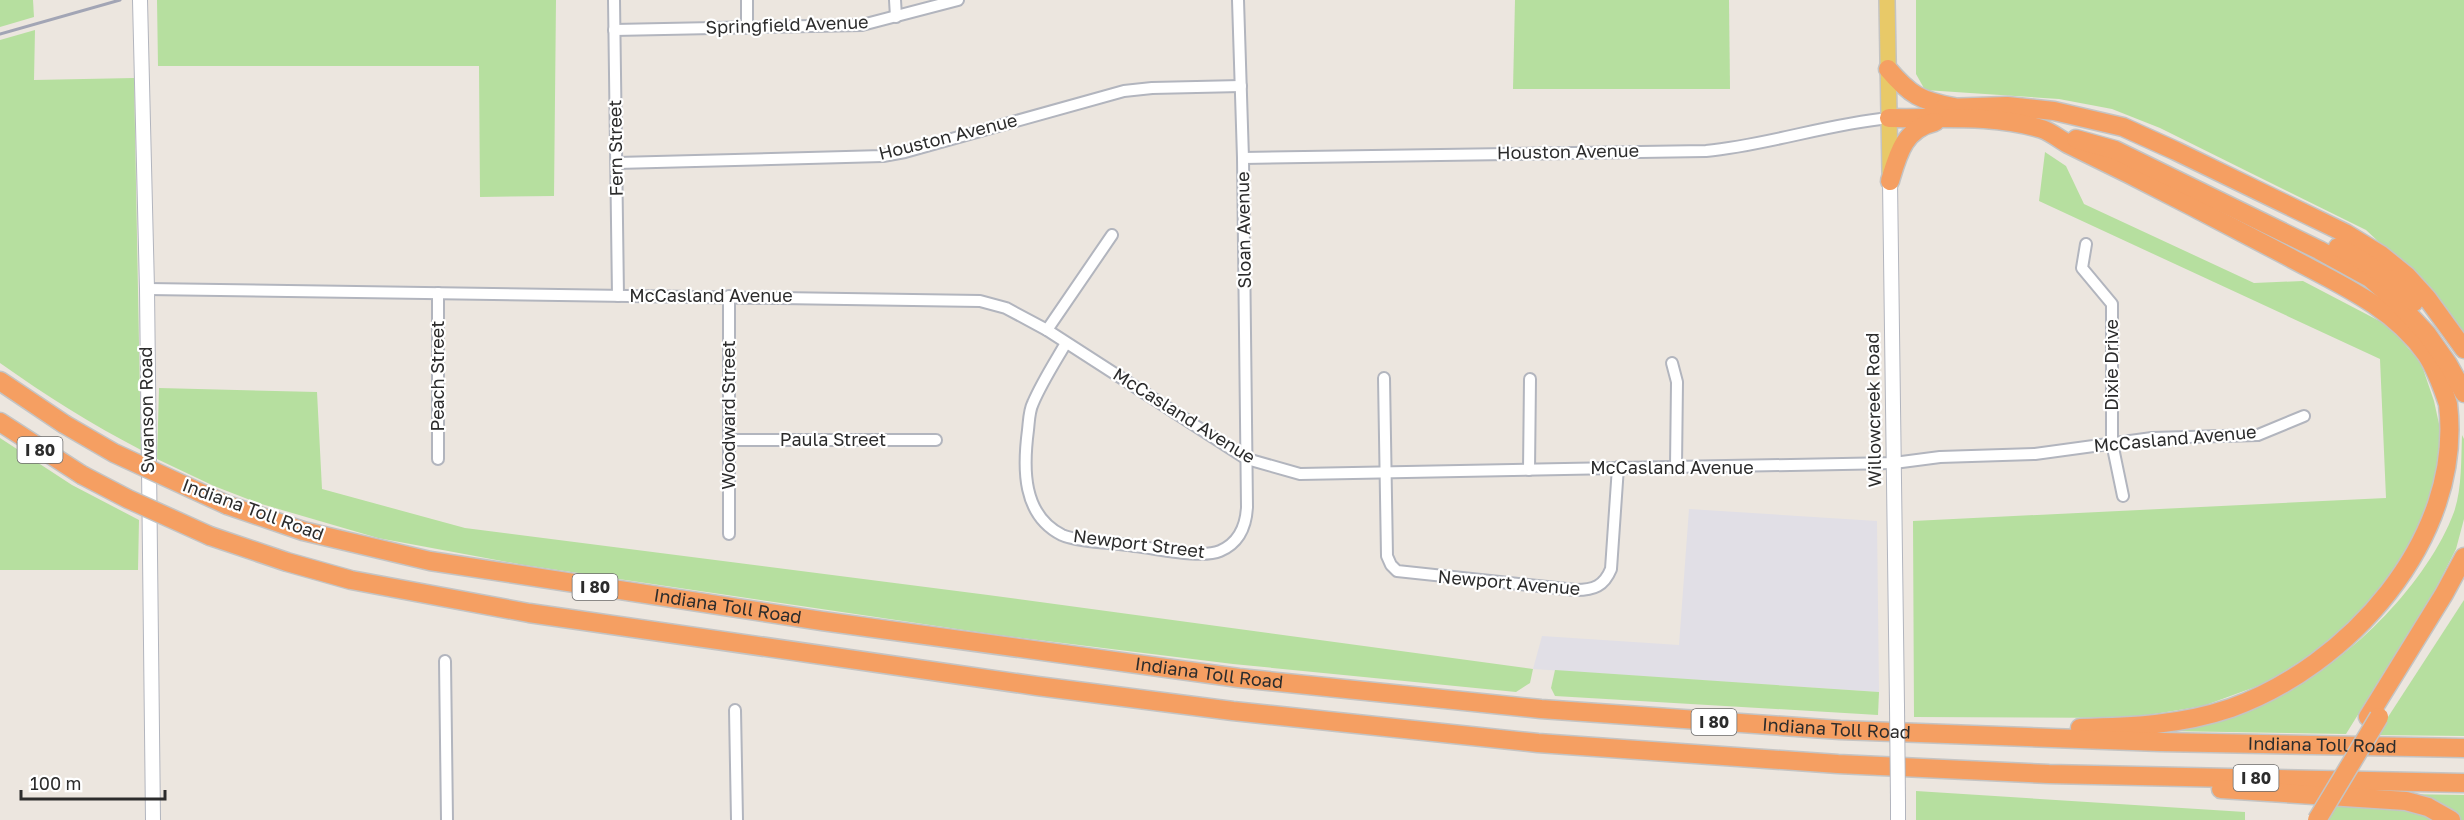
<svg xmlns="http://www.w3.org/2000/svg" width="2464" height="820" font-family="'Golos Text',sans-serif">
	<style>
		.industrial { fill: #e1dfe6 }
		.green { fill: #b6df9f }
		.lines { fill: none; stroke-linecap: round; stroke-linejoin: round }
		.street-casing { stroke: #b2b5be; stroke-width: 14 }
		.secondary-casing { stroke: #b2b5be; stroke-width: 16 }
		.primary-casing { stroke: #c4c4c4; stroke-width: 18 }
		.highway-casing { stroke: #c4c4c4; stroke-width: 21 }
		.street { stroke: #fff; stroke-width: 10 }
		.secondary { stroke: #fff; stroke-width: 14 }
		.primary { stroke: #e8c968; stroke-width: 15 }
		.highway { stroke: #f59f62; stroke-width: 18 }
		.rail { stroke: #a2a5b5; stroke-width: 3 }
		.secondary-bridge-casing { stroke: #b2b5be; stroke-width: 16; stroke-linecap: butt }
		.highway-bridge-casing { stroke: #c4c4c4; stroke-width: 21; stroke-linecap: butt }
		.secondary-bridge { stroke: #fff; stroke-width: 14 }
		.highway-bridge { stroke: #f59f62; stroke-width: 18 }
		.labels { text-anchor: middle; stroke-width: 4.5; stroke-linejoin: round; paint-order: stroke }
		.shield { fill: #fff; stroke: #6b6b6b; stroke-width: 1.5 }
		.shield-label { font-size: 16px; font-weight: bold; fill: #2c2c2c }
		.street-label { font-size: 18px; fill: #2c2c2c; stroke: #fff }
	</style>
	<rect width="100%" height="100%" fill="#ece6df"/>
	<path class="industrial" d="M1689,509L1877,521L1879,692L1533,669L1542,636L1679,645Z"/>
	<g class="green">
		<path d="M0,0H33L34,17L0,27Z"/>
		<path d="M157,0H556L554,196L480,197L479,66H158Z"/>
		<path d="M1515,0H1729L1730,89H1513Z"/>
		<path d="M1916,0H2464V332L2411,272L2366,230L2160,128L2112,109L2059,99L1925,90L1916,74Z"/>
		<path d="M35,30L34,80L134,78L141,450C91,424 45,395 0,363V40Z"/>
		<path d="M2045,152L2066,166L2084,204L2254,283L2303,281L2389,326L2421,363L2434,401L2441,433L2438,469L2423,519L2400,565L2368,607L2327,644L2266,683L2203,706L2130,718L1914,717L1913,521L2386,498L2380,359L2039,201Z"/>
		<path d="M159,388L317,392L322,489L465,528L988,595L1533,669L1530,683L1516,692L1233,664L998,635L524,565L378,538L258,503L214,486L157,459Z"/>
		<path d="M2462,435L2464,439V519L2456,549L2435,590L2346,734L2168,731C2208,720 2247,709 2285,691C2351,660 2428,582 2454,512C2462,489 2461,460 2462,435Z"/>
		<path d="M0,438L72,485L139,520L138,570H0Z"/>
		<path d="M2464,600V736L2377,735L2388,717Z"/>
		<path d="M1555,670L1879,692L1878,715L1555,696L1551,688Z"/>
		<path d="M1916,791L2245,812V820H1916Z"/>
		<path d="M2403,794L2464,795V820H2461L2439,806Z"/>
		<path d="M2336,804L2403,808L2435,820H2327Z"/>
	</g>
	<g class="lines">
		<defs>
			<g id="street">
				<path d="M614,0L618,296"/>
				<path d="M747,0V28"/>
				<path d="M895,0L896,17"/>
				<path d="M614,30L862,25L958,0"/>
				<path d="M1243,158L1706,151C1768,145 1827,124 1889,118"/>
				<path d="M617,163L883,156L905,152L1124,91L1152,88L1241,86"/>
				<path d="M2086,244L2082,268L2112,304V443L2123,496"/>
				<path d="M147,289L980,301L1006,308L1047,330L1247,459L1300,474L1894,463L1940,457L2035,454L2152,438L2258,435L2304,416"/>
				<path d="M438,293V459"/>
				<path d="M729,296V534"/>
				<path d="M1047,330L1112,235"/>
				<path d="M1066,343C1055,362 1042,382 1033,403C1029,411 1029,421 1028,430C1023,468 1022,515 1062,535C1077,542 1117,543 1134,546C1156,548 1201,559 1220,551C1239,543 1246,526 1247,507L1243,158L1238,0"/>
				<path d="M1672,363L1677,382L1676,466"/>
				<path d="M1384,378L1387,556L1391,565L1397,571L1576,590C1594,590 1604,586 1611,569L1618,467"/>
				<path d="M730,440H936"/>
				<path d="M1529,470L1530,379"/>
				<path d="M445,661L447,820"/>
				<path d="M735,710L737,820"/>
			</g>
			<g id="secondary">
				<path d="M140,0L147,289L153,820"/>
				<path d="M1890,181L1897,706"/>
				<path d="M1898,802V820"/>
			</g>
			<path id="primary" d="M1887,0L1890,172"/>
			<g id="highway">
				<path d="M1888,69C1910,95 1921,101 1954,107"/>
				<path d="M1944,108L2007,106L2054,111L2123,127L2176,151L2345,233L2381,255L2407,276L2427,298L2464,349"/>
				<path d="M1889,118C1940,119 1993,114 2042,129C2051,132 2059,139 2068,144C2088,154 2109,164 2129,174C2182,201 2234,228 2287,256C2337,283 2392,306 2426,354C2436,369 2442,386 2448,404C2464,541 2346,667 2231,708C2181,725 2131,727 2080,728"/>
				<path d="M2076,139L2115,150L2319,250L2370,278L2396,301L2427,334L2448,364L2464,393"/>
				<path d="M1890,181C1898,154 1904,129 1935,122"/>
				<path d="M2338,247C2367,262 2392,278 2414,302"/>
				<path d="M0,381L64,424"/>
				<path d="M0,422L82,475"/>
				<path id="s1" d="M227,505L303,531L430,561L822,621L1239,678L1541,709L1840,730L2160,742L2464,748"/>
				<path d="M210,536L287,562L351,580L529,613L1037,686L1233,711L1538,743L1838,764L2049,774L2464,783"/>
				<path d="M2368,717L2444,594L2464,557"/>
				<path d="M2221,789L2406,801L2428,807L2451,820"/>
			</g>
		</defs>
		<use href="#street" class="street-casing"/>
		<use href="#secondary" class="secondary-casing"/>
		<use href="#primary" class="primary-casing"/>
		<use href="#highway" class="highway-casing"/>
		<use href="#street" class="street"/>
		<use href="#secondary" class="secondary"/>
		<use href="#primary" class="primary"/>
		<use href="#highway" class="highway"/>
		<path class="rail" d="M0,34L120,0"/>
		<defs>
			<path id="secondary-bridge" d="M1897,706L1898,802"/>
			<g id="highway-bridge">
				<path d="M64,424L114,453L227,505"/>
				<path d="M82,475L128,499L210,536"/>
				<path d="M2317,820L2379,717"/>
			</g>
		</defs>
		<use href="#secondary-bridge" class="secondary-bridge-casing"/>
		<use href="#highway-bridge" class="highway-bridge-casing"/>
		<use href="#secondary-bridge" class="secondary-bridge"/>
		<use href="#highway-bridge" class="highway-bridge"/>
	</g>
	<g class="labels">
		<g class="shield">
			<rect x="17.5" y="437" width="45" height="26" rx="4.5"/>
			<rect x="572.5" y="574" width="45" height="26" rx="4.5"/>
			<rect x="1691.5" y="709" width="45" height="26" rx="4.5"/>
			<rect x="2233.5" y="765" width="45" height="26" rx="4.5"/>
		</g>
		<g class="shield-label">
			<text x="40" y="456">I 80</text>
			<text x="595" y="593">I 80</text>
			<text x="1714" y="728">I 80</text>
			<text x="2256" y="784">I 80</text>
		</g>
		<g class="street-label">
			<text transform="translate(787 25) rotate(-2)" y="6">Springfield Avenue</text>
			<text transform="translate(948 137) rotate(-14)" y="6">Houston Avenue</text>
			<text transform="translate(616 148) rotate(-91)" y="6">Fern Street</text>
			<text transform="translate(1568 152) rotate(-1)" y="6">Houston Avenue</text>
			<text transform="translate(1244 230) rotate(-91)" y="6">Sloan Avenue</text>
			<text x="711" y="302">McCasland Avenue</text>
			<text transform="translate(2112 365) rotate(-90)" y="6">Dixie Drive</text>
			<text transform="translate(438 376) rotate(-90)" y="6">Peach Street</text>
			<text transform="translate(147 410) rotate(-91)" y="6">Swanson Road</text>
			<text transform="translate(1874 410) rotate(-91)" y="6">Willowcreek Road</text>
			<text transform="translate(729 415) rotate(-90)" y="6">Woodward Street</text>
			<text transform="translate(1184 416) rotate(32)" y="6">McCasland Avenue</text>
			<text transform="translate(2175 439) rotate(-5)" y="6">McCasland Avenue</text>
			<text x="833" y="446">Paula Street</text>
			<text x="1672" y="474">McCasland Avenue</text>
			<text transform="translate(253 510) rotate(20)" y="6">Indiana Toll Road</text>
			<text transform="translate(1139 544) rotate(7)" y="6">Newport Street</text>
			<text transform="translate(1509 583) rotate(5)" y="6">Newport Avenue</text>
			<text dy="6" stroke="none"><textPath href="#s1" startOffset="512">Indiana Toll Road</textPath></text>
			<text dy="6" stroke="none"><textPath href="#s1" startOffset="998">Indiana Toll Road</textPath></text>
			<text dy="6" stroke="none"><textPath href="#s1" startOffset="1628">Indiana Toll Road</textPath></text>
			<text dy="6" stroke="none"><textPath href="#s1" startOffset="2114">Indiana Toll Road</textPath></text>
		</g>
	</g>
	<path d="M21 790v9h144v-9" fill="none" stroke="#2c2c2c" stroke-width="3"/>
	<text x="30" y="790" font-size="18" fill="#2c2c2c" stroke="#ffffff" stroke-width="4.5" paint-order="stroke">100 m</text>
</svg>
